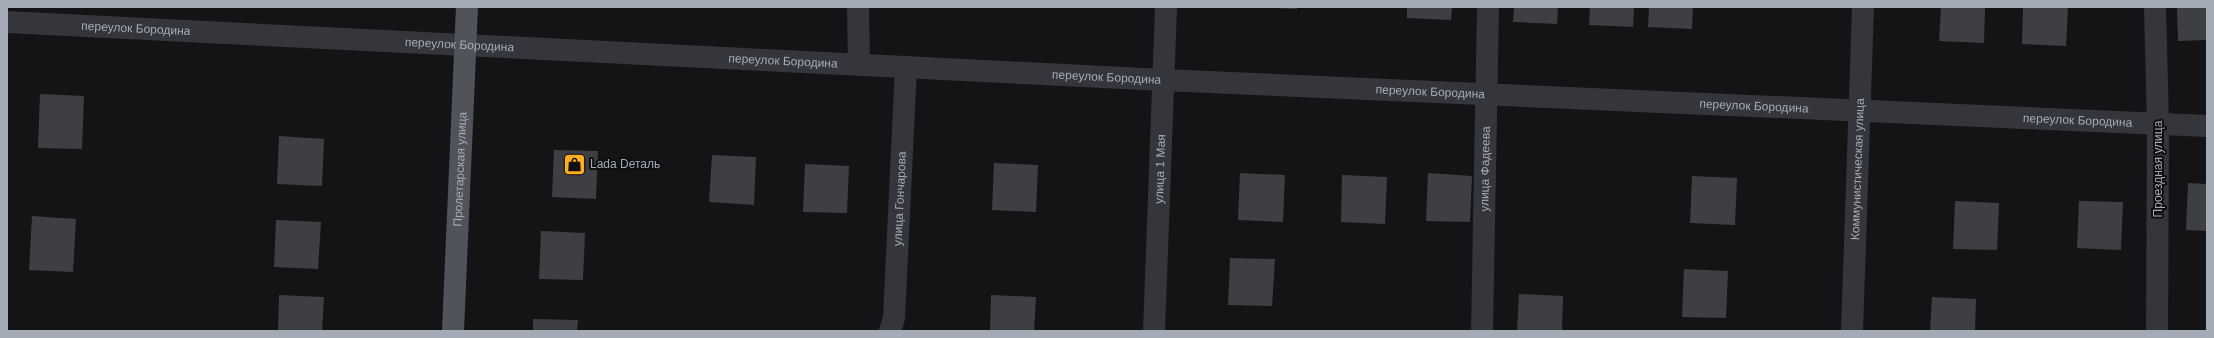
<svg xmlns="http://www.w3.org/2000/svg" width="2214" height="338" font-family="Helvetica,sans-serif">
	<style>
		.building { fill: #3e3f43 }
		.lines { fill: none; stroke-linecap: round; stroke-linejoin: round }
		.minor { stroke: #34363b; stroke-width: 22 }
		.major { stroke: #50535a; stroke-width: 22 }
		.labels { text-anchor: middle; stroke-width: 4; stroke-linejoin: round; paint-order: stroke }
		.street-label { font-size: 12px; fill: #a4abb7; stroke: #0f0f11 }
		.poi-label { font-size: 12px; fill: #a4abb7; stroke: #0f0f11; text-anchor: start }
	</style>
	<rect width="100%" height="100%" fill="#141416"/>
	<g class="building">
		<path d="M1274,7H1297V9L1274,8Z"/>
		<path d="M1407,7H1452L1451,20L1407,18Z"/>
		<path d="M1514,7H1558L1557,24L1513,22Z"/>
		<path d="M1590,7H1634L1633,27L1589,25Z"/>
		<path d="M1649,7H1693L1692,29L1648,27Z"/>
		<path d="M1941,7H1985L1984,43L1939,41Z"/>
		<path d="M2023,7H2068L2066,46L2022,44Z"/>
		<path d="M2177,7H2207V40L2178,41Z"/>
		<path d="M40,94L84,96L82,149L38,148Z"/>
		<path d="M279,136L324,139L322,186L277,184Z"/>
		<path d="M554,150L598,151L596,199L552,197Z"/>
		<path d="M712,155L756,157L754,205L709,202Z"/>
		<path d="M994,163L1038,165L1036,212L992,210Z"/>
		<path d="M805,164L849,166L847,213L803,212Z"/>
		<path d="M1240,173L1285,175L1283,222L1238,220Z"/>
		<path d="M1428,173L1472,176L1470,222L1426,221Z"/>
		<path d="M1342,175L1387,177L1385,224L1341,222Z"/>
		<path d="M1692,176L1737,178L1735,225L1690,223Z"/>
		<path d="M2188,183L2207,184V231L2186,230Z"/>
		<path d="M1955,201L1999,203L1997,250L1953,249Z"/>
		<path d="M2079,201L2123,202L2121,250L2077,248Z"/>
		<path d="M32,216L76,219L73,272L29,270Z"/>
		<path d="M276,220L321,222L318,269L274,267Z"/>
		<path d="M541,231L585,233L583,280L539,279Z"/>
		<path d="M1230,258L1275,259L1272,306L1228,305Z"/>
		<path d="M1684,269L1728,271L1726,318L1682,317Z"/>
		<path d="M1519,294L1563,296L1562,331H1517Z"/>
		<path d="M279,295L324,297L322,331H278Z"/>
		<path d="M991,295L1036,297L1034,331H990Z"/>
		<path d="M1932,297L1976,299L1975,331H1930Z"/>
		<path d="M533,319L578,320L577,331H533Z"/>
	</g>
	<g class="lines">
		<g class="minor">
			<path d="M858,7L859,65"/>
			<path d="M2155,7L2158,124L2157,331"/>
			<path id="s1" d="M7,22L1163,80L2207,126"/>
			<path id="s2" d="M890,331L894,318L906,67"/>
			<path id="s3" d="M1154,331L1166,7"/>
			<path id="s4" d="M1482,331L1488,7"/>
			<path id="s5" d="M1852,331L1863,7"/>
		</g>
		<path class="major" id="s6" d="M453,331L467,7"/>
	</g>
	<defs>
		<symbol id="shop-square" viewBox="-11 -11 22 22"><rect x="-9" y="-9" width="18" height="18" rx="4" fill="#ffae22" stroke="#0f0f11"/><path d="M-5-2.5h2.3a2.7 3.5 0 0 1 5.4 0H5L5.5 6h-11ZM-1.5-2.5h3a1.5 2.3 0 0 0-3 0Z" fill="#111"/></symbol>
	</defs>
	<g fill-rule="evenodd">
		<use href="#shop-square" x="562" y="152" width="25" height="25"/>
	</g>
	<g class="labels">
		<g class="street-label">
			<text dy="4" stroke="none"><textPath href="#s1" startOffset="129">переулок Бородина</textPath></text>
			<text dy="4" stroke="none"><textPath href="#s1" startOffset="453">переулок Бородина</textPath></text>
			<text dy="4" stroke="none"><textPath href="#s1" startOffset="777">переулок Бородина</textPath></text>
			<text dy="4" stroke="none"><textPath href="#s1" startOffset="1101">переулок Бородина</textPath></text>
			<text dy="4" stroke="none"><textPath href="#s1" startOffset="1425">переулок Бородина</textPath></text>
			<text dy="4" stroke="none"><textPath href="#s1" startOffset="1749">переулок Бородина</textPath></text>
			<text dy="4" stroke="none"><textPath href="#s1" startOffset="2073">переулок Бородина</textPath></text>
			<text dy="4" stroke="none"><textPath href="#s6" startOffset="162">Пролетарская улица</textPath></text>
			<text dy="4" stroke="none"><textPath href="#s3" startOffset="162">улица 1 Мая</textPath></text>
			<text dy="4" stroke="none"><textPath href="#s4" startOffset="162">улица Фадеева</textPath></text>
			<text dy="4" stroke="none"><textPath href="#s5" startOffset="162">Коммунистическая улица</textPath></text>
			<text transform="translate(2158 169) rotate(-90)" y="4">Проездная улица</text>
			<text dy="4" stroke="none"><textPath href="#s2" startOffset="133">улица Гончарова</textPath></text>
		</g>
		<g class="poi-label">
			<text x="590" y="168">Lada Dеталь</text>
		</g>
	</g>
	<rect width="2214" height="338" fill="none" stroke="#a4abb7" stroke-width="16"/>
</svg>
